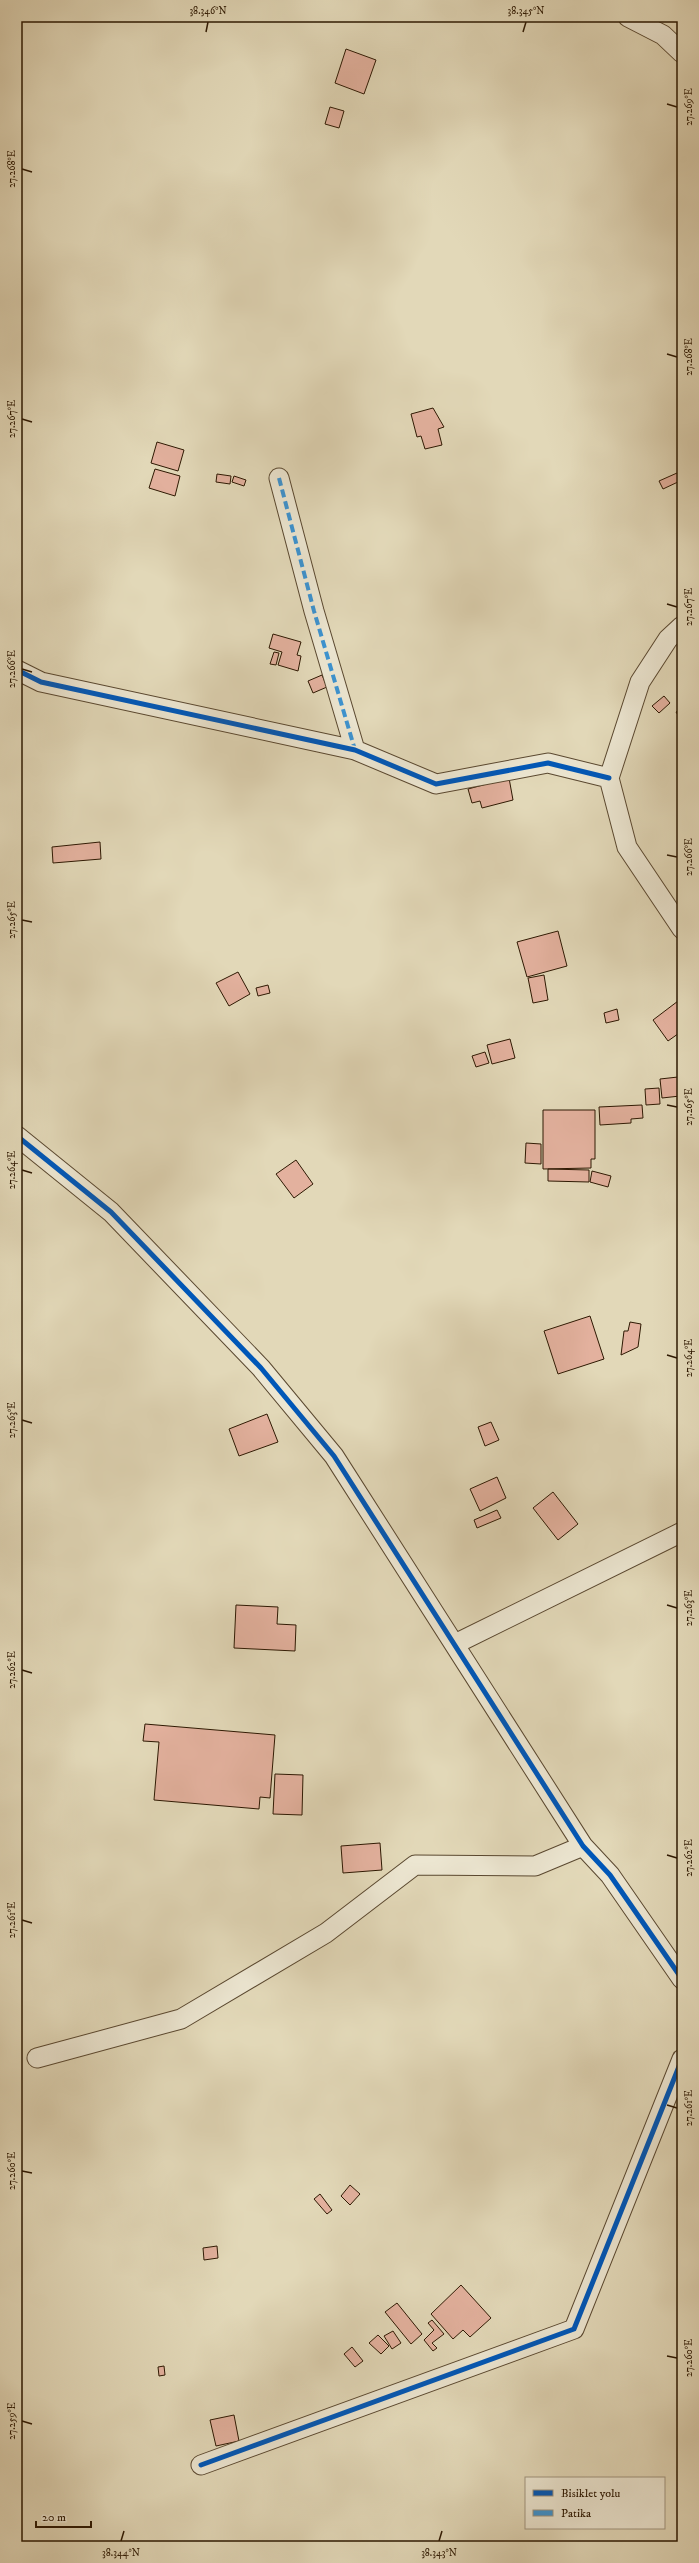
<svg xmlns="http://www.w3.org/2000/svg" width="699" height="2563" viewBox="0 0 699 2563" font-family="'IM FELL DW Pica',serif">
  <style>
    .building { fill: #e3b19e; stroke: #2d1802 }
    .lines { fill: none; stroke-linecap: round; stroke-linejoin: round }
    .minor-casing { stroke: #5a4830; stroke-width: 21 }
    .minor { stroke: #ece6d1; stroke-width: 19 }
    .quiet { stroke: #3c93d1; stroke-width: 4; stroke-dasharray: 8 4; stroke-linecap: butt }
    .cycleway-casing { stroke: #ece6d1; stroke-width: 8 }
    .cycleway { stroke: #0057b8; stroke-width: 5 }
    .ticks { fill: none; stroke: #2d1802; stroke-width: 1.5 }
    .neatline { fill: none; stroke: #2d1802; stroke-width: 1.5 }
    .ticks-label { font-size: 10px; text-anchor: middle; fill: #2d1802 }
  </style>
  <rect width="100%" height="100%" fill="#e2d8b8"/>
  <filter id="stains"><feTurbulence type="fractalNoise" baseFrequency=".005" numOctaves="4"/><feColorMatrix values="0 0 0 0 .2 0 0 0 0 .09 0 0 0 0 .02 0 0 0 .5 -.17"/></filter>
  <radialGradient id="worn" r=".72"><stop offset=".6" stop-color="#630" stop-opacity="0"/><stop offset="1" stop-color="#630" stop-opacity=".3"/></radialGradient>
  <path class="building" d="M346,49L376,60L364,94L335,83Z
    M330,107L344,111L339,128L325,124Z
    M433,408L444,427L438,429L442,445L425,449L421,436L417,437L411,414Z
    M157,442L184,450L178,471L151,463Z
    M155,469L180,476L175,496L149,488Z
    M677,473L680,481L663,489L659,481Z
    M217,474L231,476L230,484L216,482Z
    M234,476L246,480L244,486L232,482Z
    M273,634L301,642L297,655L301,656L298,671L278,665L282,652L269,648Z
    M274,652L279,653L276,665L270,664Z
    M322,675L327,687L313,693L308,681Z
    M664,696L670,703L659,713L652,706Z
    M682,708V720H681L676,712Z
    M509,778L513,800L482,808L480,801L472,803L468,789Z
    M100,842L101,859L53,863L52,847Z
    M558,931L567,966L527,977L517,942Z
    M238,972L250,994L229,1006L216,983Z
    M544,975L548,1000L533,1003L528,978Z
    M268,985L270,993L258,996L256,988Z
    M682,998V1031L668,1041L653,1020Z
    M617,1009L619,1020L606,1023L604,1013Z
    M510,1039L515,1058L492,1064L487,1045Z
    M485,1052L489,1063L476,1067L472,1056Z
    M678,1077L680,1096L662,1098L660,1079Z
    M659,1088L660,1104L646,1105L645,1089Z
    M642,1105L643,1118L631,1119V1123L600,1125L599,1107Z
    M543,1110H595V1159H591V1168L543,1169Z
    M526,1143L541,1144V1164L525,1163Z
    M296,1160L313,1184L294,1198L276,1174Z
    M548,1169L589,1170V1182L548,1181Z
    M592,1171L611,1176L608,1187L590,1182Z
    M590,1316L604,1359L558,1374L544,1331Z
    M630,1322L641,1324L638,1347L621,1355L624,1331H628Z
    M267,1414L278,1442L239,1456L229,1429Z
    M491,1422L499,1440L485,1446L478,1427Z
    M497,1477L506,1498L480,1511L470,1489Z
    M553,1492L578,1524L558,1540L533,1508Z
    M497,1510L501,1518L477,1528L474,1520Z
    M236,1605L278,1607L277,1624L296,1625L295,1651L234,1648Z
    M145,1724L275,1735L270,1798L260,1797L259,1809L154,1800L159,1742L143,1741Z
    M275,1774L303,1775L302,1815L273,1814Z
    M380,1843L382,1870L343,1873L341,1846Z
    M350,2185L360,2194L350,2205L341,2196Z
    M320,2194L332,2210L327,2214L314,2199Z
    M217,2246L218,2258L204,2260L203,2248Z
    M461,2285L491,2318L470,2337L463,2330L453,2339L431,2314Z
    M397,2303L422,2334L411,2344L385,2312Z
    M432,2320L444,2334L432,2343L437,2348L433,2351L424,2340L434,2330L428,2323Z
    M393,2331L401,2343L392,2349L384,2336Z
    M378,2335L389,2346L381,2354L369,2343Z
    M352,2347L363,2361L355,2367L344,2354Z
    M164,2366L165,2375L159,2376L158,2367Z
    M234,2415L239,2441L216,2446L210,2420Z"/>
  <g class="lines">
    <g class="minor-casing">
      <path id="minor" d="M628,17L663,35L682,53
        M279,478L314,611L355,750
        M682,626L668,639L640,682L609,778L627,847L682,929
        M17,670L41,682L355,750L436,784L548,763L609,778
        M17,1136L111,1212L261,1368L334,1456L583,1846L610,1875L682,1979
        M455,1644L682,1532
        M37,2058L181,2019L326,1933L415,1865L535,1866L583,1846
        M201,2465L574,2329L682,2059"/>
    </g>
    <use href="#minor" class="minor"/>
    <path class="quiet" d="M279,478L314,611L355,750"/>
    <g class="cycleway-casing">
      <path id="cycleway" d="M17,670L41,682L355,750L436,784L548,763L609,778
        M17,1136L111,1212L261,1368L334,1456L583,1846L610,1875L682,1979
        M201,2465L574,2329L682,2059"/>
    </g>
    <use href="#cycleway" class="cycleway"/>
  </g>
  <path class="ticks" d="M206,32L208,22M523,32L526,22M667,104L677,107M22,169L32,172M667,354L677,357M22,419L32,422M667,604L677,607M22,669L32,672M667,855L677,857M22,920L32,922M667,1105L677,1107M22,1170L32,1173M667,1355L677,1358M22,1420L32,1423M667,1605L677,1608M22,1670L32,1673M667,1855L677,1858M22,1920L32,1923M667,2105L677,2108M22,2171L32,2173M667,2356L677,2358M22,2421L32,2424M121,2541L124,2531M439,2541L442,2531"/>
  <rect width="699" height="2563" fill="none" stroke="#e2d8b8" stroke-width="44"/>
  <rect x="525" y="2477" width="140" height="52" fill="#ece6d1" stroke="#a0947e"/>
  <rect x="533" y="2490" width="20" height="6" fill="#0057b8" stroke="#a0947e"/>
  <text x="561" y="2497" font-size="12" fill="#2d1802">Bisiklet yolu</text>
  <rect x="533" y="2510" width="20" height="6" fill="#3c93d1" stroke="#a0947e"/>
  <text x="561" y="2517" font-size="12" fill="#2d1802">Patika</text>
  <path d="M36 2521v6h55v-6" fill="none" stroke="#2d1802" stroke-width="2"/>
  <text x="42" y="2521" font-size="12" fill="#2d1802" stroke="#ece6d1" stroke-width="3" paint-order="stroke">20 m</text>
  <rect x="22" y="22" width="655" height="2519" class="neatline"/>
  <g class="ticks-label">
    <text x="208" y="14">38.346°N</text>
    <text x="526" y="14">38.345°N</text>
    <text transform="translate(688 107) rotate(-90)" y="4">27.269°E</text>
    <text transform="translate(11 169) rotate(-90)" y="4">27.268°E</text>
    <text transform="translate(688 357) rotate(-90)" y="4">27.268°E</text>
    <text transform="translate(11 419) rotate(-90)" y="4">27.267°E</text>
    <text transform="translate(688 607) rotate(-90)" y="4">27.267°E</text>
    <text transform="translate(11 669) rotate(-90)" y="4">27.266°E</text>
    <text transform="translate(688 857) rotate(-90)" y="4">27.266°E</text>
    <text transform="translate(11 920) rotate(-90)" y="4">27.265°E</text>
    <text transform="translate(688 1107) rotate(-90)" y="4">27.265°E</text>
    <text transform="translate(11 1170) rotate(-90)" y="4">27.264°E</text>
    <text transform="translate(688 1358) rotate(-90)" y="4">27.264°E</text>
    <text transform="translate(11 1420) rotate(-90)" y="4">27.263°E</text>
    <text transform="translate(688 1608) rotate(-90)" y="4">27.263°E</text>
    <text transform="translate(11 1670) rotate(-90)" y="4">27.262°E</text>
    <text transform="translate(688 1858) rotate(-90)" y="4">27.262°E</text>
    <text transform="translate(11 1920) rotate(-90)" y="4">27.261°E</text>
    <text transform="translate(688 2108) rotate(-90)" y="4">27.261°E</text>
    <text transform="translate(11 2171) rotate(-90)" y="4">27.260°E</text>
    <text transform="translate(688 2358) rotate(-90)" y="4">27.260°E</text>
    <text transform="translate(11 2421) rotate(-90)" y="4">27.259°E</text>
    <text x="121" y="2556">38.344°N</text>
    <text x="439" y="2556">38.343°N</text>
  </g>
  <rect width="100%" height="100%" filter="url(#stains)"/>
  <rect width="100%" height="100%" fill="url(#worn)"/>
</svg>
